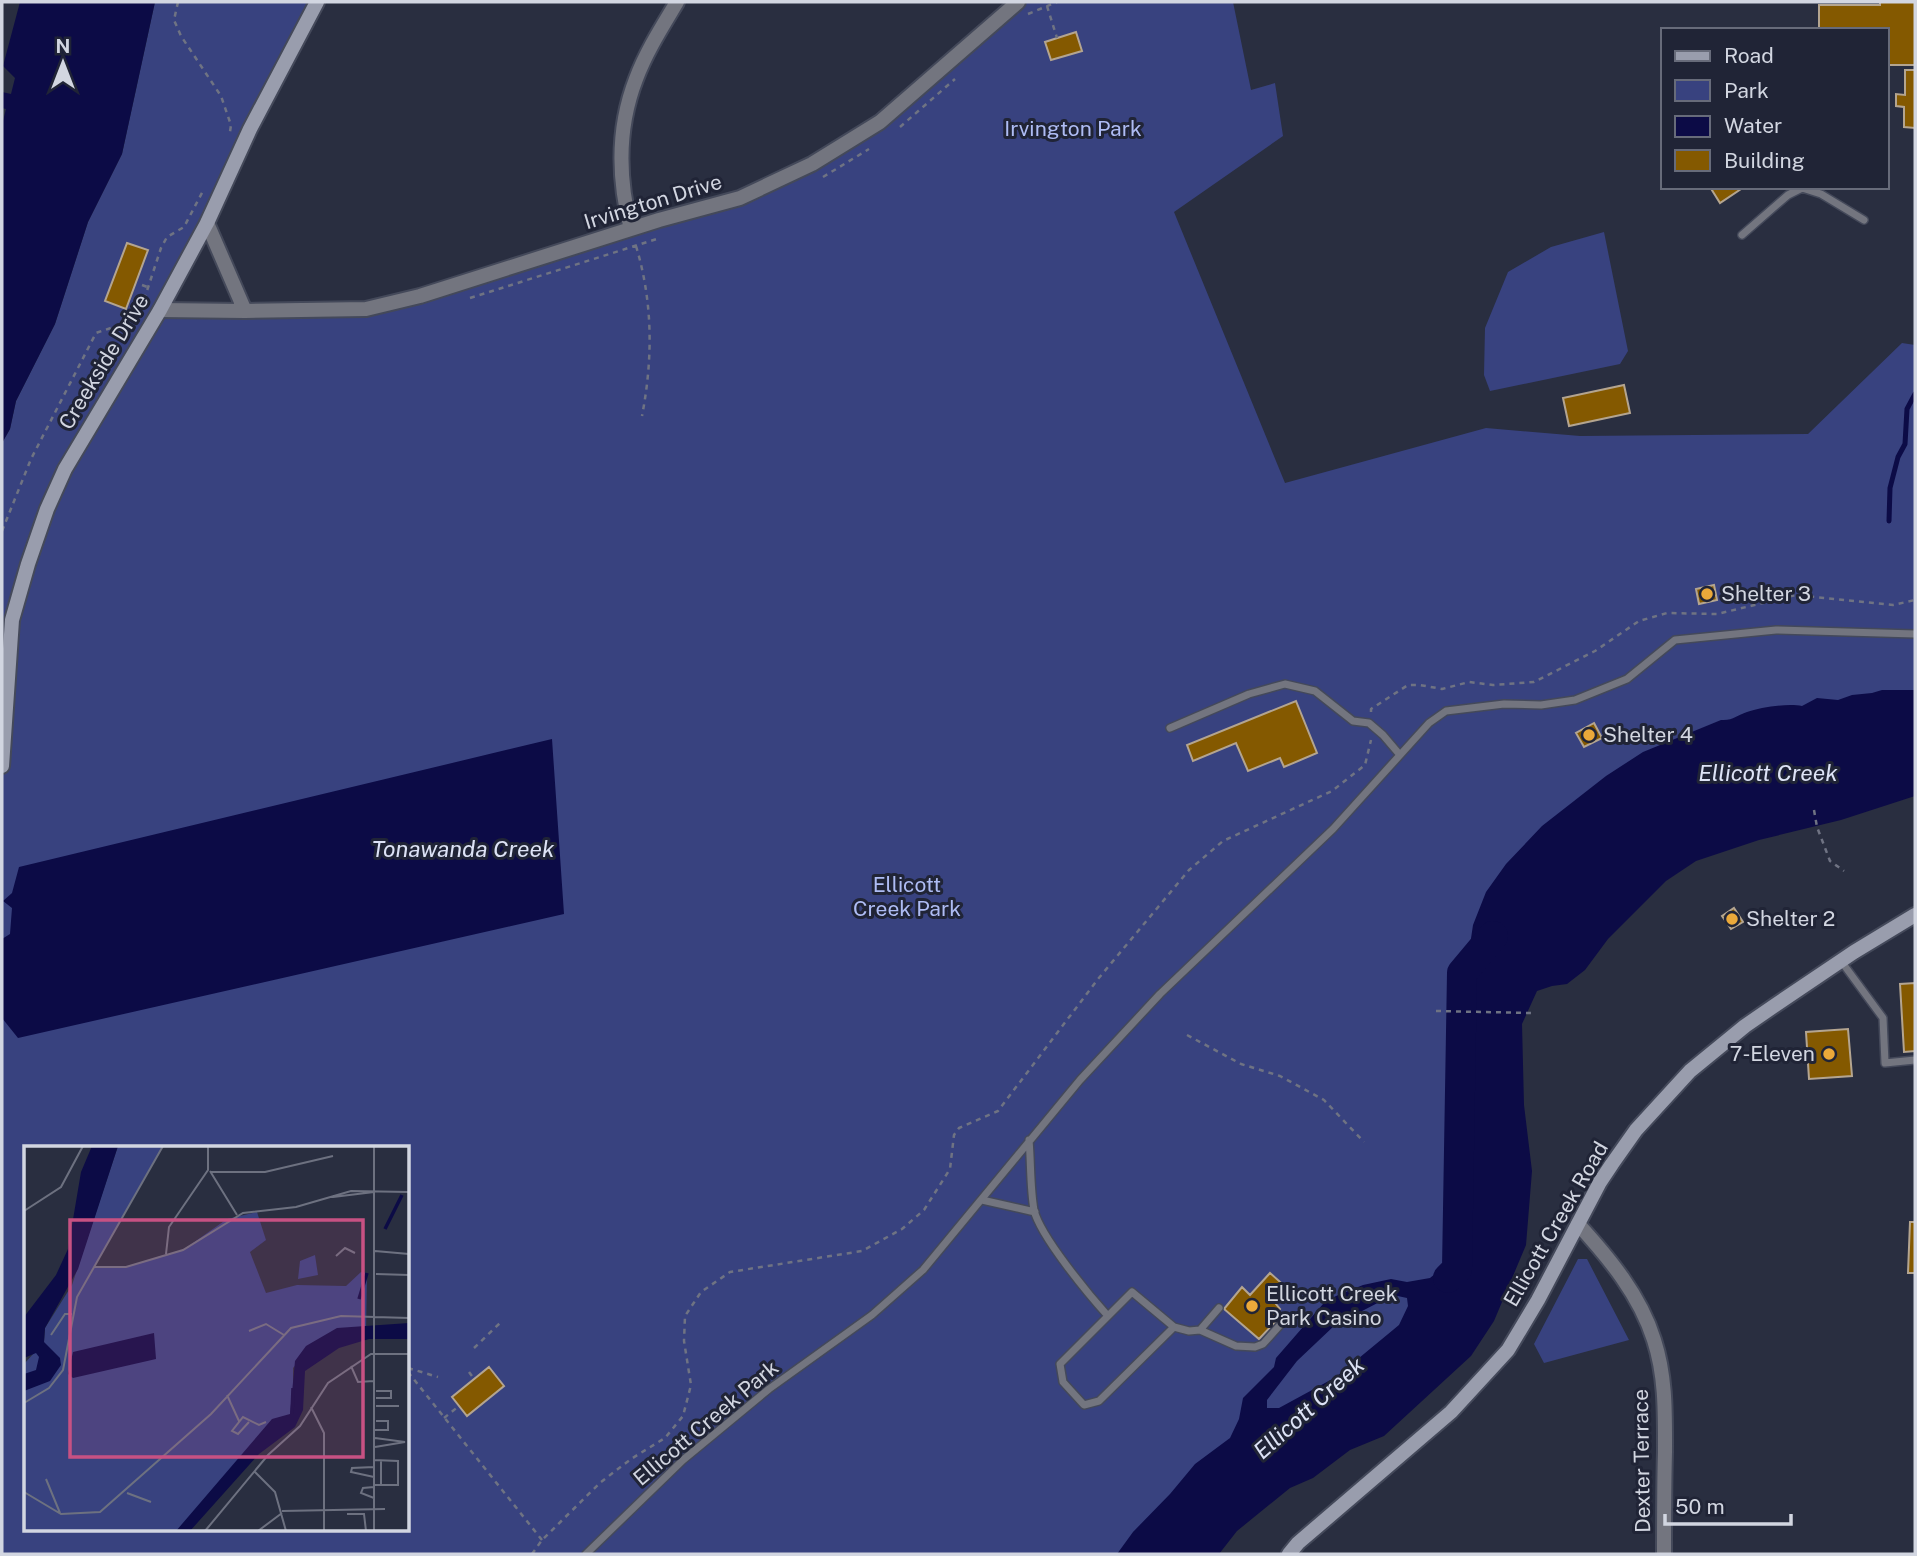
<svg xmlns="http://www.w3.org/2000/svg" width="1917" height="1556" viewBox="0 0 1917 1556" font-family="'Public Sans',sans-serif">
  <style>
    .green { fill: #38427f; fill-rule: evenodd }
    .water { fill: #0c0b46; fill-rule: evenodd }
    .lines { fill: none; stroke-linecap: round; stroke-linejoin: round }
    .stream { stroke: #0c0b46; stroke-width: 5 }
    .river { stroke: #0c0b46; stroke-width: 30 }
    .building { fill: #845900; stroke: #b4a590; stroke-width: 2 }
    .lane-casing { stroke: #44495a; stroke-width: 10 }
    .street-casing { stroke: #44495a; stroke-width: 18 }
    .secondary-casing { stroke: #44495a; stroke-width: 18 }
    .path { stroke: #6f7383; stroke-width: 2.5; stroke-dasharray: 5 5; stroke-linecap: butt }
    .lane { stroke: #73757f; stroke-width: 7 }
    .street { stroke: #73757f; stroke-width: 14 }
    .secondary { stroke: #999dad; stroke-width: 14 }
    .poi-dot { fill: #eba93a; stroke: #202436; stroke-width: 2.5 }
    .labels { text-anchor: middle; stroke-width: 6; stroke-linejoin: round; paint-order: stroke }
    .park-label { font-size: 21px; fill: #aebcf4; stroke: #202436 }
    .street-label { font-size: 21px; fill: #d2d6e1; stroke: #202436 }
    .poi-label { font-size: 21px; fill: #d2d6e1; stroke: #202436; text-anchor: start }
    .water-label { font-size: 23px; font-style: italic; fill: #dde3f6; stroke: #202436 }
    .inset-river { fill: none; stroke: #0c0b46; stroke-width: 3.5 }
    .inset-road { fill: none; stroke: #6d7180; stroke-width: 2 }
    .view { fill: #c75183; fill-opacity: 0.15; stroke: #c75183; stroke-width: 3.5 }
    .inset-edge { fill: none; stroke: #d2d6e1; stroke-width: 3.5 }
  </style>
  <rect width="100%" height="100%" fill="#292e40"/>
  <path class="green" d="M155,2H321L160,310L366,309L740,198L880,122L1018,2H1233L1251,90L1275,83L1283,136L1174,212L1285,483L1486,428L1580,436L1808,434L1902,343L1915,345V753L1601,808L1462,973L1457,1269L1289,1432L1123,1554H2V443L10,429L16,401L55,324L88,222L122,154ZM26,1148H408V1530H26Z
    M1604,232L1628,351L1620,364L1490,391L1484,375L1485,328L1508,272L1551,247Z
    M1578,1259H1587L1629,1340L1544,1363L1534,1344Z"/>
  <path class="water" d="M20,2H155L122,154L88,222L55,324L16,401L10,429L2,443V125L6,109L2,108V92L11,94L15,78L3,66Z
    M1882,690H1915V796L1841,820L1759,840L1696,861L1666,881L1608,939L1585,970L1567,984L1552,986L1537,991L1522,1024L1524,1105L1532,1171L1526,1245L1494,1321L1471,1356L1384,1436L1350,1450L1313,1478L1290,1488L1237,1531L1219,1554H1117L1133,1532L1170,1494L1195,1464L1230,1438L1239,1419L1243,1398L1274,1367L1276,1358L1323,1304L1336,1296L1363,1285L1391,1279L1407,1282L1430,1278L1441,1269L1461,1234L1469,1201L1467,1141L1456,1128L1455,1065L1464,1004L1465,979L1473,925L1486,892L1506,864L1542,826L1606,776L1643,752L1721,720C1733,721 1737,715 1747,712C1761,707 1789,703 1802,706L1817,698L1838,700L1852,695L1872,693ZM1393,1295L1407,1298L1408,1306L1399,1325L1336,1377L1279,1408H1267V1400L1297,1361L1335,1325Z
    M552,739L564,914L18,1038L2,1018V939L10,934L12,908L3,901L12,893L19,867Z"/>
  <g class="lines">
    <path class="stream" d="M1889,521L1890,488L1898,457L1905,444L1907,409L1915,394"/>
    <path class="river" d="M1448,1278L1457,1269L1462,973L1493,936"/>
  </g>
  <path class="building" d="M1880,2H1915V65H1887V30H1819V5H1880Z
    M1076,32L1082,51L1051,60L1045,42Z
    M1905,70H1915V128L1904,127V107L1896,106V94L1905,95Z
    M1710,187H1744L1720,203Z
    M127,243L148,250L126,309L105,301Z
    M1624,385L1630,413L1569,426L1563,398Z
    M1714,585L1717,600L1699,604L1696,589Z
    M1296,701L1317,753L1284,767L1280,758L1248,771L1236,743L1193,761L1187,745Z
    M1594,723L1602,738L1584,747L1576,733Z
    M1734,908L1743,922L1731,929L1722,916Z
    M1915,983V1051L1904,1052L1900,984Z
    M1848,1029L1852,1076L1809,1079L1806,1032Z
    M1910,1222H1915V1273H1908Z
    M1270,1273L1288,1289L1276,1304L1280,1309L1274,1316L1278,1319L1259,1339L1224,1309L1242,1287L1250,1295Z
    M489,1367L504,1386L467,1416L452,1397Z"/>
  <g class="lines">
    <g class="lane-casing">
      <path id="lane" d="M1742,235L1788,195L1802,188L1821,194L1864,220
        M1170,728L1249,694L1285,684L1315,691L1353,721L1369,723L1383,735L1400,755
        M1841,961L1883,1018L1885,1063L1915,1060
        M1029,1140C1031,1162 1030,1187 1034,1210C1040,1236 1089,1295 1108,1316
        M982,1200L1035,1212
        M1174,1327L1099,1401L1084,1405L1063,1382L1060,1364L1132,1292L1174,1327L1189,1331L1200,1330L1236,1346L1255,1347L1263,1344L1281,1324
        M1200,1330L1219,1308
        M586,1554L683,1460L769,1389L872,1315L923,1270L1080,1080L1160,994L1333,829L1429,723L1446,711L1504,704L1541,705L1575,700L1627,679L1675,640L1776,630L1915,634"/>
    </g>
    <g class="street-casing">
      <path id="street" d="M207,223L245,311
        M631,229C618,179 617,128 636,79C646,52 662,27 677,2
        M160,310L245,311L366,309L420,296L659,220L740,198L812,164L880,122L1018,2
        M1578,1224C1609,1258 1640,1295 1654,1340C1666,1377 1665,1414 1665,1452C1664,1486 1664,1520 1664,1554"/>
    </g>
    <g class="secondary-casing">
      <path id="secondary" d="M2,766L12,620L28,564L47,509L65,469L160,310L207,223L250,129L317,2
        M1289,1554L1298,1543L1451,1412L1508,1350L1538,1300L1600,1182L1612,1164L1636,1130L1690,1071L1745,1026L1774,1006L1854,952L1915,915"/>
    </g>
    <path class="path" d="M178,2L174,20L181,36L221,96L231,125L230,132
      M1047,6L1057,38
      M1028,14L1057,2
      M900,127L955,79
      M823,177L869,149
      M636,246C653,302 653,359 642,416
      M142,285L150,288
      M470,298L660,238
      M141,309L161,248L167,237L184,227L204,189
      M2,531L31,459L96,333L137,319
      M1371,712V709L1408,685H1420L1442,689L1469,682L1493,685L1534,682L1595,651L1639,621L1667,613L1717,614L1796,595L1893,605L1915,600
      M1814,810L1817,827L1830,861L1844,871
      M1436,1011L1531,1013
      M1187,1035L1241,1064L1280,1076L1324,1100L1364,1142
      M474,1348L500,1323
      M408,1368L438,1377
      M408,1372L542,1540
      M469,1372L474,1379
      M444,1418L459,1406
      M532,1554L542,1540L601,1482L631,1459L665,1438L683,1416L691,1385L684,1341L685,1316L701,1292L730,1272L862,1251L902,1229L924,1210L950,1169L954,1135L959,1128L998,1111L1098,979L1189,870L1223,841L1332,791L1365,765L1371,740"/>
    <use href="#lane" class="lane"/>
    <use href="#street" class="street"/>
    <use href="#secondary" class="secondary"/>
  </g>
  <g class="poi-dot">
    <circle cx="1707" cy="594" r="7"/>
    <circle cx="1589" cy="735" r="7"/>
    <circle cx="1732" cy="919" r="7"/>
    <circle cx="1829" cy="1054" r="7"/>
    <circle cx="1252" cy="1306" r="7"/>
  </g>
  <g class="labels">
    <g class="park-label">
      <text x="1073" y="136">Irvington Park</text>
      <text x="907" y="892">Ellicott<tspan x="907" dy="24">Creek Park</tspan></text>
    </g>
    <g class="street-label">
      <text transform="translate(653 202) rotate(-17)" y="7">Irvington Drive</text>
      <text transform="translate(104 362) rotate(-59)" y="7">Creekside Drive</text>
      <text transform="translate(1556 1224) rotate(-60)" y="7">Ellicott Creek Road</text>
      <text transform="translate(706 1423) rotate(-40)" y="7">Ellicott Creek Park</text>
      <text transform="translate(1642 1461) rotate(-91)" y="7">Dexter Terrace</text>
    </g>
    <g class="poi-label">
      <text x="1721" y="601">Shelter 3</text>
      <text x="1603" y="742">Shelter 4</text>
      <text x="1746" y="926">Shelter 2</text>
      <text x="1815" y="1061" text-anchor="end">7-Eleven</text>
      <text x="1266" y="1301">Ellicott Creek<tspan x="1266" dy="24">Park Casino</tspan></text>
    </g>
    <g class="water-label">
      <text x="1768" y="781">Ellicott Creek</text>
      <text x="463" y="857">Tonawanda Creek</text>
      <text transform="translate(1309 1408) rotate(-42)" y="8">Ellicott Creek</text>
    </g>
  </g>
  <g transform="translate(24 1146)">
    <rect width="385" height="385" fill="#292e40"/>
    <path d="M94,0H139L71,120L102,121L159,104L203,73L233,66L242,94L226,106L242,147L273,139L322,140L337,126L343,127L342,188L291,197L269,222V268L218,311L153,385H0V218L20,196L21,182L48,139ZM291,109L294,129L274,133L276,115Z" fill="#38427f"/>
    <path d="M68,0H94L54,123L21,182L20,196L36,212L37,219L26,235L0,245V228L12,224L15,211L12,207L0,212V171L32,129L44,103L57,26ZM385,177V193H345L315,202L281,225L279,264L271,281L235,308L166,385H152L248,273L266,268L271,215L282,200L313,182ZM130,187L132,213L49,232L44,228L49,206Z" fill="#0c0b46"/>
    <path class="inset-river" d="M361,83L378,49M335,153L343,127M268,268L269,242"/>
    <path class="inset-road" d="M186,25L213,69M186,26H241L309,10M309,51L350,46M0,65L37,41L59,0M351,105L385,108M142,108L145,81L184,24V0M312,110L321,102L331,107M70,121H102L159,104L219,67L272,61L327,45L385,46M352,128L385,129M225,185L242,178L260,189M27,189L41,168H48M327,220L334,236L350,235M203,249L215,275M352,252H367V245H352M0,257L25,242L39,224L53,151L139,0M352,260H375M287,261L300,287V385M225,276L214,288L208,285L219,271L235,279L242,276M351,284H364V275H352M351,301L381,296L351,292M231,326L251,346L262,385M350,331L327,326L328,322L350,321M22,333L36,367M350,339H374V315L350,314M357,339V314M0,346L37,368L76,366L187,268L267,182L317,170L385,172M103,347L127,356M350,352L337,347L339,342L350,341M258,365L361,363M323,368H340L342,385M181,385L244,309L276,280L304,237L347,208H385M234,385L258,367M350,385V0"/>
    <path class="view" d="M46,74H339V311H46Z"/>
    <rect width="385" height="385" class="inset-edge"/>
  </g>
  <rect width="1917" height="1556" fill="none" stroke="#d2d6e1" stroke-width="7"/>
  <rect x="1661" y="28" width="228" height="161" fill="#202436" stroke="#676b7a" stroke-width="2"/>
  <rect x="1675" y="51" width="35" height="10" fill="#999dad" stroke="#676b7a" stroke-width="2"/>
  <text x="1724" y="63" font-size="21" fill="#d2d6e1">Road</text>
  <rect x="1675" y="80" width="35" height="21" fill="#38427f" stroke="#676b7a" stroke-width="2"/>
  <text x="1724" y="98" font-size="21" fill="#d2d6e1">Park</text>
  <rect x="1675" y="116" width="35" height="21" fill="#0c0b46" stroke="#676b7a" stroke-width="2"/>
  <text x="1724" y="133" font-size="21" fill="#d2d6e1">Water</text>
  <rect x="1675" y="150" width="35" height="21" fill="#845900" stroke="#676b7a" stroke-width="2"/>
  <text x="1724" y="168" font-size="21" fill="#d2d6e1">Building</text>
  <g transform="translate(63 63)" stroke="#202436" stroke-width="5" paint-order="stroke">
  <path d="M0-5L12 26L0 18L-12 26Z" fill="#d2d6e1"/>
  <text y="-10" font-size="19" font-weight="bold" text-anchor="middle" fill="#d2d6e1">N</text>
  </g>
  <path d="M1665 1514v10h126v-10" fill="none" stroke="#d2d6e1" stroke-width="3.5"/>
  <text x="1675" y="1514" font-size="21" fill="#d2d6e1" stroke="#202436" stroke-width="5" paint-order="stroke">50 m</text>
</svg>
